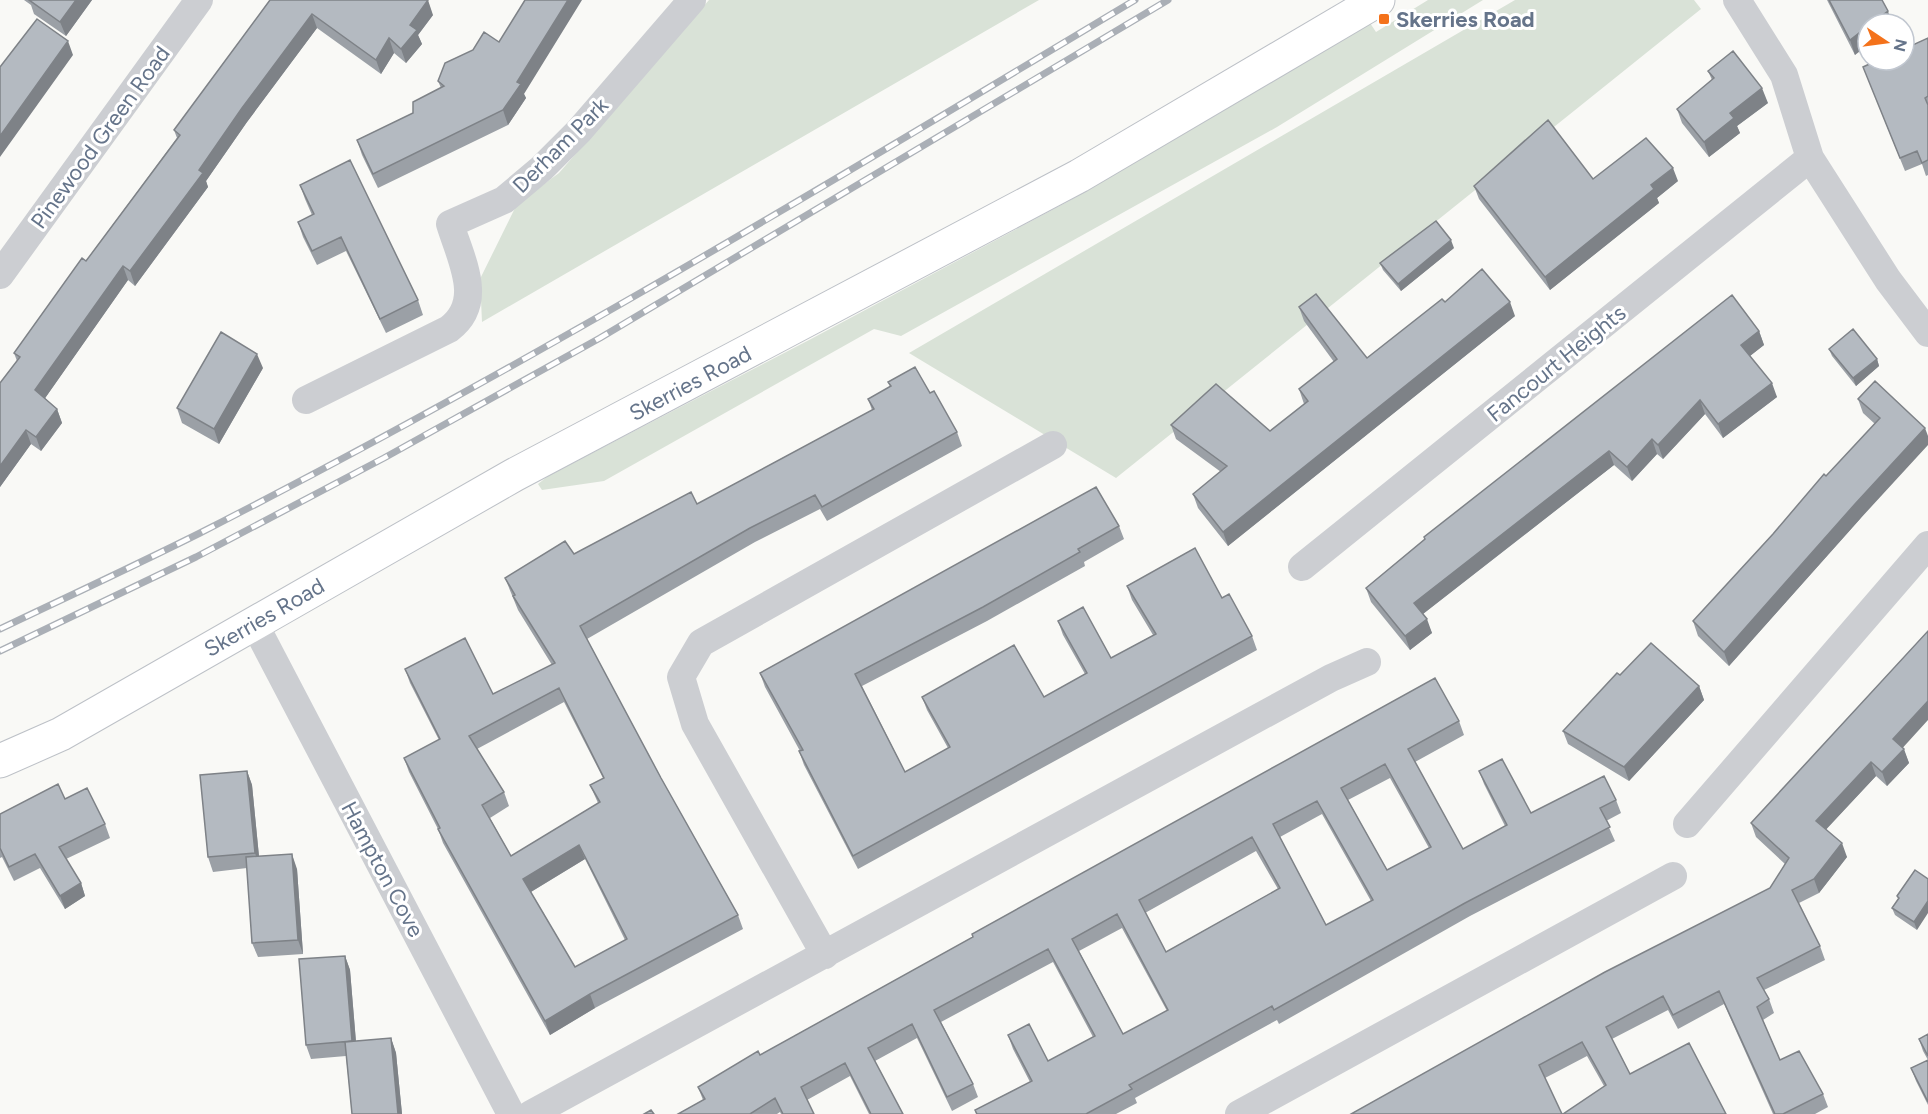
<svg xmlns="http://www.w3.org/2000/svg" width="1928" height="1114" viewBox="0 0 1928 1114" font-family="Figtree,sans-serif">
  <style>
    .green { fill: #d9e2d7 }
    .lines { fill: none; stroke-linecap: round; stroke-linejoin: round }
    .secondary-casing { stroke: #bdc1c7; stroke-width: 35 }
    .street { stroke: #ccced2; stroke-width: 28 }
    .secondary { stroke: #fff; stroke-width: 33 }
    .rail-casing { stroke: #aaafb6; stroke-width: 7 }
    .rail { stroke: #fff; stroke-width: 4.5; stroke-dasharray: 14; stroke-linecap: butt }
    .wall { fill: #9ba0a6; fill-rule: evenodd }
    .shaded-wall { fill: #7e8287 }
    .building { fill: #b4bac1; stroke: #7e8287; stroke-width: 1.5; fill-rule: evenodd }
    .poi-dot { fill: #f4721b; stroke: #fff; stroke-width: 2 }
    .labels { text-anchor: middle; stroke-width: 6; stroke-linejoin: round; paint-order: stroke }
    .poi-label { font-size: 22px; font-weight: bold; fill: #65748a; stroke: #fff; text-anchor: start }
    .street-label { font-size: 22px; fill: #65748a; stroke: #fff }
  </style>
  <rect width="100%" height="100%" fill="#f9f9f6"/>
  <path class="green" d="M709,0H1039L482,322L480,279L517,204L559,173Z
    M1428,0H1483L1277,127L901,336L874,329L604,481L542,490L538,484L548,476L811,339L1069,201L1370,23L1376,32Z
    M1515,0H1694L1701,9L1116,478L909,353Z"/>
  <g class="lines">
    <g class="secondary-casing">
      <path id="secondary" d="M0,761L61,734L514,475L1079,176L1378,0"/>
    </g>
    <path class="street" d="M1737,0L1784,75L1810,158L1888,280L1928,333
      M0,275L199,0
      M306,400L449,329C485,302 461,260 450,224L504,200L542,168L579,131L692,0
      M1302,567L1810,158
      M254,623L511,1114
      M1687,824L1928,545
      M825,955L695,724L681,677L701,643L1053,445
      M531,1114L1331,678L1367,662
      M1239,1114L1673,876"/>
    <use href="#secondary" class="secondary"/>
    <g class="rail-casing">
      <path id="rail" d="M0,629C67,597 134,566 200,533C520,370 828,184 1135,0
        M0,651L196,557L384,458L600,338L1168,0"/>
    </g>
    <use href="#rail" class="rail"/>
  </g>
  <path class="wall" d="M24,0H92L66,36L34,14L31,5Z
    M270,0L433,15L418,35L422,44L406,63L394,53L381,74L317,28L247,122L206,181L208,187L135,286L128,280L45,398L57,409L62,423L41,451L31,444L0,487V383L17,361L14,353L86,261L177,138L174,130Z
    M1827,0H1882L1855,55Z
    M1928,38V175L1926,176L1922,164L1905,171L1863,67Z
    M1708,71L1768,103L1737,126L1740,133L1709,157L1682,123L1677,109L1712,80Z
    M438,81L524,94L526,98L508,125L378,188L362,155L357,140L413,113L441,88Z
    M1593,179L1678,181L1657,198L1659,203L1550,290L1479,199L1474,186Z
    M300,185L418,300L423,315L386,333L346,251L317,265L303,237L298,222L312,215L305,199Z
    M1454,248L1401,291L1383,270L1380,263Z
    M1445,302L1515,316L1228,546L1198,508L1193,494L1221,472L1176,439L1171,425L1270,431L1304,404L1299,389L1334,362L1304,321L1299,307L1367,358Z
    M1759,331L1764,345L1750,356L1777,397L1723,438L1705,414L1663,459L1657,454L1632,481L1614,465L1423,614L1432,633L1410,650L1371,602L1366,588L1424,540V537Z
    M1829,349L1877,359L1879,366L1856,386L1832,356Z
    M263,368L219,444L182,423L177,408Z
    M888,382L930,393L957,432L962,446L827,521L820,509L755,542L587,639L661,778L738,915L743,929L595,1008L550,1035L443,843L438,829L409,772L404,758L439,740L410,683L405,669L493,694L552,665L518,610L505,578L574,554L697,504L872,410L868,399L890,387ZM564,702L603,778L590,785L598,803L511,856L490,818L509,806L504,792L477,749ZM585,859L625,940L575,967L531,892Z
    M1858,399L1925,428L1860,519L1729,666L1698,636L1693,621L1875,424L1863,413Z
    M1119,526L1124,539L1084,562L1085,566L987,621L862,686L905,772L948,748L927,710L922,697H1044L1085,674L1063,635L1058,621L1111,658L1153,635L1132,600L1127,586L1222,598L1252,636L1257,650L858,869L804,765L799,751H800L765,687L760,673Z
    M1928,631L1903,748L1909,763L1887,786L1876,776L1826,829L1847,857L1819,893L1799,903L1820,946L1825,960L1764,990L1769,999L1774,1013L1763,1020L1780,1060L1823,1094L1828,1107L1815,1114H1773L1724,1004L1678,1029L1668,1010L1612,1039L1630,1074L1604,1086L1587,1056L1545,1078L1351,1114L1770,888L1785,864L1756,837L1751,823Z
    M1620,675L1699,686L1704,700L1629,781L1568,744L1563,731Z
    M1459,721L1464,735L1415,762L1463,849L1505,826L1484,784L1479,771L1531,813L1616,800L1621,813L1606,821L1615,841L1470,916L1279,1024L1277,1020L1135,1098L1137,1103L1116,1114H976L975,1110L1030,1082L1013,1049L1008,1035L1048,1061L1093,1037L1053,962L941,1022L973,1084L978,1097L952,1111L917,1038L875,1061L903,1114H869L850,1076L807,1100L814,1114H781L780,1112L777,1114H678L703,1100L698,1087L760,1055L973,937L972,934ZM1390,778L1429,848L1387,870L1348,800ZM1322,814L1371,901L1326,925L1280,837ZM1256,851L1278,889L1166,952L1145,913ZM1122,928L1167,1011L1123,1034L1079,951Z
    M247,771L252,785L259,856L297,869L303,954L258,957L252,943L247,868L213,872L208,857Z
    M65,799L105,824L110,838L66,859L81,883L85,896L65,909L40,868L14,881L2,857L0,858V814Z
    M1915,870L1917,930L1895,915L1892,908L1898,899L1897,896Z
    M345,956L350,970L356,1041L391,1038L396,1053L402,1114H352L346,1056L311,1059L306,1045Z
    M1928,1034V1060L1923,1051L1919,1039Z
    M1928,1060V1105L1916,1081L1911,1068Z"/>
  <path class="shaded-wall" d="M76,0H92L66,36L60,22Z
    M428,0L433,15L418,35L422,44L406,63L401,49L410,25Z
    M568,0H582L524,94L526,98L508,125L503,110L517,82Z
    M1888,11L1892,24H1871Z
    M312,14L317,28L247,122L206,181L208,187L135,286L130,271L199,170L242,108Z
    M1868,26V45L1855,55L1850,40Z
    M389,38L394,53L381,74L376,60Z
    M68,41L73,55L0,157V136Z
    M1762,88L1768,103L1737,126L1740,133L1709,157L1704,142L1730,113Z
    M1673,168L1678,181L1657,198L1659,203L1550,290L1545,277L1651,185Z
    M1451,240L1454,248L1401,291L1398,284Z
    M123,266L128,280L41,404L35,390Z
    M1510,302L1515,316L1228,546L1223,532Z
    M1759,331L1764,345L1746,359L1741,345Z
    M257,354L263,368L219,444L214,429Z
    M1877,359L1879,366L1856,386L1853,378Z
    M1772,383L1777,397L1723,438L1718,424Z
    M1700,400L1705,414L1663,459L1658,445Z
    M57,409L62,423L41,451L36,437Z
    M1925,428L1928,436V445L1860,519L1729,666L1724,652L1855,504Z
    M26,430L31,444L0,487V466Z
    M1652,439L1657,454L1632,481L1627,467Z
    M1609,451L1614,465L1419,617L1414,603Z
    M1427,619L1432,633L1410,650L1405,636Z
    M1699,686L1704,700L1629,781L1624,767Z
    M1928,701V720L1898,753L1893,739Z
    M1904,749L1909,763L1887,786L1882,772Z
    M1871,762L1876,776L1821,835L1816,821Z
    M247,771L252,785L260,867L255,853Z
    M1842,843L1847,857L1819,893L1814,879Z
    M579,845L585,859L529,893L523,879Z
    M292,854L297,869L303,954L298,940Z
    M81,883L85,896L65,909L60,896Z
    M1928,901V913L1917,930L1914,922Z
    M345,956L350,970L357,1055L352,1041Z
    M590,994L595,1008L550,1035L545,1021Z
    M391,1038L396,1053L402,1114H398Z"/>
  <path class="building" d="M29,0H76L60,22Z
    M270,0H428L410,25L417,30L401,49L389,38L376,60L312,14L242,108L199,170L203,173L130,271L123,266L35,390L57,409L36,437L26,430L0,466V383L20,357L14,353L82,258L86,261L180,135L174,130Z
    M525,0H568L517,82L521,84L503,110L373,174L357,140L413,113V102L444,86L438,81L445,63L473,50L484,32L499,42Z
    M1829,0H1882L1888,11L1871,24H1868V26L1850,40Z
    M37,19L68,41L0,136V67Z
    M1928,38V96L1925,98L1928,105V160L1922,163L1917,151L1900,158L1863,67L1878,60H1904V49Z
    M1733,51L1762,88L1730,113L1734,118L1704,142L1677,109L1714,78L1708,71Z
    M1548,120L1593,179L1646,138L1673,168L1651,185L1654,189L1545,277L1474,186Z
    M350,160L418,300L380,319L341,237L312,251L298,222L314,214L300,185Z
    M1436,221L1451,240L1398,284L1380,263Z
    M1482,269L1510,302L1223,532L1193,494L1227,466L1171,425L1216,384L1270,431L1308,401L1299,389L1337,359L1299,307L1316,294L1367,358L1442,299L1445,302Z
    M1732,295L1759,331L1741,345L1772,383L1718,424L1700,400L1658,445L1652,439L1627,467L1609,451L1414,603L1427,619L1405,636L1366,588L1425,539L1424,537Z
    M1853,329L1877,359L1853,378L1829,349Z
    M221,332L257,354L214,429L177,408Z
    M915,367L930,393L934,391L957,432L822,507L815,495L750,528L580,626L661,778L738,915L590,994L545,1021L438,829L440,828L404,758L440,739L405,669L465,638L493,694L555,663L513,596L515,595L505,578L565,541L574,554L691,492L697,504L874,409L868,399L891,386L888,382ZM559,688L604,778L590,785L600,802L511,856L482,805L504,792L469,736ZM579,845L627,939L575,967L523,879Z
    M1875,381L1925,428L1855,504L1724,652L1693,621L1773,534L1824,474L1826,476L1880,418L1858,399Z
    M1096,487L1119,526L1078,549L1080,552L983,607L855,674L905,772L950,747L922,697L1014,645L1044,697L1087,673L1058,621L1083,607L1111,658L1156,634L1127,586L1195,548L1222,598L1229,594L1252,636L853,856L799,751L803,750L760,673Z
    M1928,631V701L1893,739L1904,749L1882,772L1871,762L1816,821L1842,843L1814,879L1792,890L1820,946L1757,978L1769,999L1757,1007L1780,1060L1799,1051L1823,1094L1783,1114H1775L1719,991L1673,1015L1663,996L1606,1027L1630,1074L1689,1043L1726,1114H1563L1606,1085L1582,1042L1539,1065L1562,1114H1351L1605,972L1770,888L1789,858L1751,823Z
    M1651,643L1699,686L1624,767L1563,731L1617,673L1620,675Z
    M1435,678L1459,721L1408,749L1463,849L1507,825L1479,771L1502,759L1531,813L1604,776L1616,800L1600,808L1610,827L1465,903L1274,1010L1272,1006L1129,1085L1132,1089L1086,1114H977L975,1110L1032,1081L1008,1035L1029,1024L1048,1061L1095,1036L1048,949L934,1010L973,1084L947,1097L912,1024L868,1048L903,1114H871L845,1063L801,1087L814,1114H783L775,1098L750,1114H678L705,1099L698,1087L758,1051L760,1055L973,937L972,934ZM1385,764L1431,847L1387,870L1341,788ZM1317,801L1373,900L1326,925L1273,824ZM1252,837L1280,888L1166,952L1139,900ZM1117,914L1168,1010L1123,1034L1072,939Z
    M247,771L255,853L208,857L200,775Z
    M58,784L65,799L87,788L105,824L59,847L81,883L60,896L35,854L9,867L0,848V814Z
    M292,854L298,940L252,943L246,857Z
    M1915,870L1928,879V901L1914,922L1892,908L1899,898L1897,896Z
    M345,956L352,1041L306,1045L299,959Z
    M1928,1034V1056L1919,1039Z
    M391,1038L398,1114H352L345,1042Z
    M1928,1060V1102L1911,1068Z
    M651,1110L654,1114H644Z"/>
  <rect class="poi-dot" x="1378" y="13" width="12" height="12" rx="3"/>
  <g class="labels">
    <g class="poi-label">
      <text x="1396" y="27">Skerries Road</text>
    </g>
    <g class="street-label">
      <text transform="translate(100 137) rotate(-54)" y="8">Pinewood Green Road</text>
      <text transform="translate(560 145) rotate(-45)" y="8">Derham Park</text>
      <text transform="translate(1556 363) rotate(-39)" y="8">Fancourt Heights</text>
      <text transform="translate(690 383) rotate(-28)" y="8">Skerries Road</text>
      <text transform="translate(264 617) rotate(-30)" y="8">Skerries Road</text>
      <text transform="translate(383 869) rotate(62)" y="8">Hampton Cove</text>
    </g>
  </g>
  <g transform="translate(1886 42) rotate(103)"><circle r="28" fill="#ffffff" stroke="#c1c7d0" stroke-width="1.5"/>
  <path d="M0-4.5L10 22L0 15L-10 22Z" fill="#f4721b"/>
  <text y="-9" font-size="16" font-weight="bold" text-anchor="middle" fill="#65748a">N</text>
  </g>
</svg>
